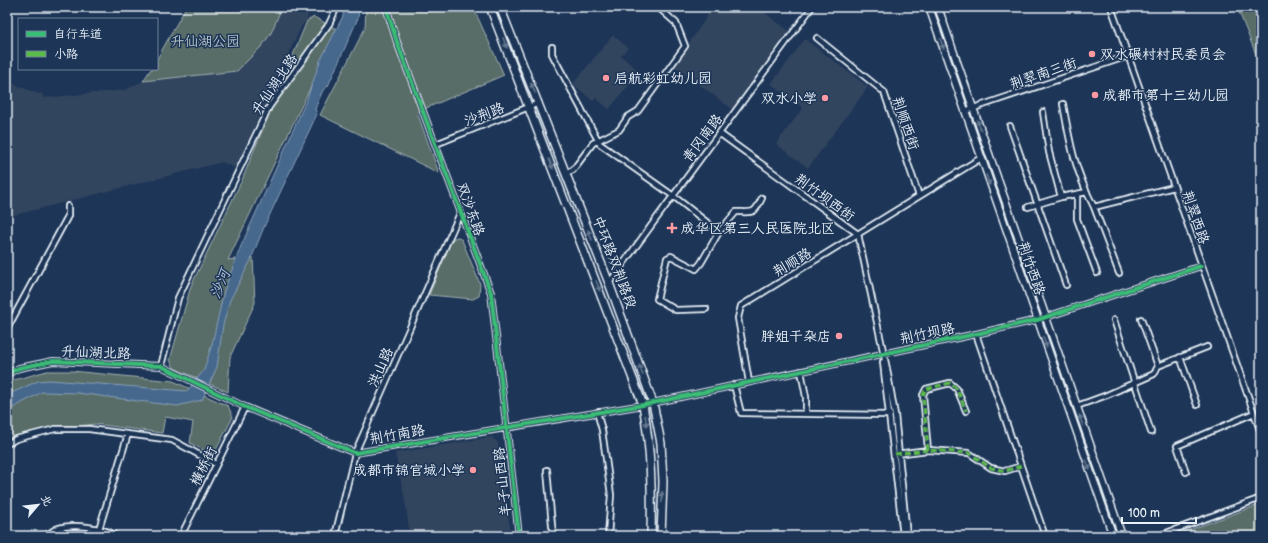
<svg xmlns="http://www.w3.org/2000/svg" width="1268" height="543" viewBox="0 0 1268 543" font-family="'Balsamiq Sans','LXGW WenKai TC',sans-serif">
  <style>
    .built { fill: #33455e }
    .green { fill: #596d68; stroke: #a0afb0 }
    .water { fill: #46688d; stroke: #879fb8 }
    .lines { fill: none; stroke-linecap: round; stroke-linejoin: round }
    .street-casing { stroke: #e8f1f8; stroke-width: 8 }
    .secondary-casing { stroke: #e8f1f8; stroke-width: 9 }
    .primary-casing { stroke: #e8f1f8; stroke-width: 10 }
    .street { stroke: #1d3557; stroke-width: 4.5 }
    .secondary { stroke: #1d3557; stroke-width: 6 }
    .primary { stroke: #1d3557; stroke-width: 7 }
    .quiet { stroke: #5cbc4b; stroke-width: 3; stroke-dasharray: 6 3; stroke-linecap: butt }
    .cycleway-casing { stroke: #1d3557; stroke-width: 6 }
    .cycleway { stroke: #3abd76; stroke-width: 4 }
    .oneway { fill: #64778f }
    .poi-dot { fill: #ff9aa2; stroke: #1d3557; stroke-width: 1.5 }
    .labels { text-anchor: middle; stroke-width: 3; stroke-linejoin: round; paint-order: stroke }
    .park-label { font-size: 14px; fill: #b6c3c6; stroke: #1d3557 }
    .poi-label { font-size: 14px; fill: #e8f1f8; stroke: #1d3557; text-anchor: start }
    .street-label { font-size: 14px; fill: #e8f1f8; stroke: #1d3557 }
    .water-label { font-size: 15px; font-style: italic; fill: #afc1d3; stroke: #1d3557 }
  </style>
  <rect width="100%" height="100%" fill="#1d3557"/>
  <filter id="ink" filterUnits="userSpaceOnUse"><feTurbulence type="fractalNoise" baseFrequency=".025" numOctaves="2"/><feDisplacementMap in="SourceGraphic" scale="8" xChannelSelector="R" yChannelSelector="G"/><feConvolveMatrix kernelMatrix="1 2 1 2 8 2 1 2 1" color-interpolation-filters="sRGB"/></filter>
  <g filter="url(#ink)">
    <path class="built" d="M81,7H179L178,9H85Z
      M282,7L309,9L307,21L302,25L235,168L222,162L7,217V81L38,94L42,93L43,98L125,90L143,81L237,71L271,33Z
      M713,7H757L789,31L732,109L674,66Z
      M613,35L628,48L621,56L640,72L609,109L596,98L593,101L573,84Z
      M805,39L868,87L808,168L776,144L803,108L771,84Z
      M492,437L498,443L511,536H410L405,500L395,453Z"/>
    <path class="green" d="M186,7H282L271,33L262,46L237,71L143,81L151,69H157V59Z
      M366,7H473L504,75L417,112L439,173L320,115L365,28Z
      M1237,7H1261V67Z
      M314,17L338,30L228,260L253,257L255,303L230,357L228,392L174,368L170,360L191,286L242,180L307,21Z
      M457,237L462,240L480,284L479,296L473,299L429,295L452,239Z
      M47,371H72L173,381L228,406L233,417L216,450L209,453L190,443L193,422L165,417L162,433L95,424L29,432L7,439V382Z
      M1261,504V536H1173Z"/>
    <path class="water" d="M344,7H359L358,18L328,86L323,90L315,109L317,114L264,227L250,262L230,300L223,325L217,367L202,400L177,406L77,393L42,392L7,411V395L38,381L50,380L187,391L204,370L212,344L224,291L241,246L307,99L320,61L343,16Z"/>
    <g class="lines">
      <g class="street-casing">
        <path id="street" d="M386,7L397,42L491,293L519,536
          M1111,7L1261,433
          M817,38L884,92L919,196
          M552,47V54L600,144L672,195L719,232
          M1063,104C1070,144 1075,171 1094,207
          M965,111L1128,56
          M1043,112L1049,152L1061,197L1087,192
          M1010,126L1066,285
          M719,133L858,234L887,369L895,415L907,536
          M436,144L539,103
          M566,173L573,170L593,143L619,130L628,117L638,111L685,46L676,23L658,7
          M1077,194V219L1097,273
          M1028,207L1061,197
          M1119,273L1094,207L1174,187
          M609,283L812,7
          M706,309L676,310L657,299L667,258L671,256L696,269L701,263L719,232L736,212C753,212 754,215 762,198
          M1141,319L1158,366
          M1114,320L1151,432
          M7,329L68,216V206
          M976,334L1045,536
          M1180,357L1197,405
          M883,362L903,536
          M161,366L178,298L269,107L329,24L337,7
          M801,371L806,397V413
          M7,374L19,368L53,361L161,366L245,407L355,453L643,405L976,334L1037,320L1201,266
          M749,382L738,318L741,306L981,158
          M734,385L741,413L890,415
          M1077,406L1107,395L1154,374L1158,366L1207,347
          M597,412L602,430L611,495L608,536
          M7,444L16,439L55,429H89L172,440L216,464
          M928,450L923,395L926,389L950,383L957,389L966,411
          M896,454L928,450L969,453L991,468L1005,471L1021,466
          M547,470L553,536
          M1186,472L1177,446L1254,413
          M99,529L128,434
          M45,536C49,534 52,531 56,529C72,523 103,527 117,536
          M181,536L245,407
          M335,536L355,453L460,213
          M1158,536L1261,498"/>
      </g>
      <g class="secondary-casing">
        <path id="secondary" d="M929,7L1113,536
          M938,7L1122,536"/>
      </g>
      <g class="primary-casing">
        <path id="primary" d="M490,7L643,405C651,450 652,490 651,536
          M500,7L609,283L653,403L661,443L663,482L661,536"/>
      </g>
      <use href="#street" class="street"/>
      <use href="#secondary" class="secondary"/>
      <use href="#primary" class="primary"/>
      <path class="quiet" d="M928,450L923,395L926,389L950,383L957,389L966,411
        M895,454L928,450L969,453L991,468L1005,471L1021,466"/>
      <g class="cycleway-casing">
        <path id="cycleway" d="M386,7L397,42L491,293L519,536
          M7,374L19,368L53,361L161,366L245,407L355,453L643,405L976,334L1037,320L1201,266"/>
      </g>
      <use href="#cycleway" class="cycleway"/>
    </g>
    <defs><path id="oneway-solid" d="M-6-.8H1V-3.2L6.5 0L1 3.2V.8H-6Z"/></defs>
    <g class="oneway">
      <use href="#oneway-solid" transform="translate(505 43) rotate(69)"/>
      <use href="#oneway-solid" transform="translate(942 44) rotate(70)"/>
      <use href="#oneway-solid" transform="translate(533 88) rotate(-112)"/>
      <use href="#oneway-solid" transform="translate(979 125) rotate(-109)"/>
      <use href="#oneway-solid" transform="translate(551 164) rotate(69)"/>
      <use href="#oneway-solid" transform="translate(988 180) rotate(71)"/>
      <use href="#oneway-solid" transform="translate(590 235) rotate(-112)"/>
      <use href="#oneway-solid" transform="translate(598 286) rotate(69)"/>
      <use href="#oneway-solid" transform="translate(1045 342) rotate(71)"/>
      <use href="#oneway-solid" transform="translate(641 370) rotate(-110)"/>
      <use href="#oneway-solid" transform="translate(1081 420) rotate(-109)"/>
      <use href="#oneway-solid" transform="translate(646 421) rotate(81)"/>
      <use href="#oneway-solid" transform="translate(1088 465) rotate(71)"/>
      <use href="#oneway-solid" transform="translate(662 497) rotate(-88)"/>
    </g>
  </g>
  <g class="poi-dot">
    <circle cx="1092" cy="54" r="4"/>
    <circle cx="606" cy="78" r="4"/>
    <circle cx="1095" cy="95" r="4"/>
    <circle cx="825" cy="98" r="4"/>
    <path d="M670 222h4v4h4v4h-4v4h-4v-4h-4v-4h4z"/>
    <circle cx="839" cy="336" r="4"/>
    <circle cx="473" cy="470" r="4"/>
  </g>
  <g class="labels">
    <g class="park-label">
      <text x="205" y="46">升仙湖公园</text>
    </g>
    <g class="poi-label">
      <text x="1100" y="59">双水碾村村民委员会</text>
      <text x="614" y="83">启航彩虹幼儿园</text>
      <text x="1103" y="100">成都市第十三幼儿园</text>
      <text x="817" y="103" text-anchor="end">双水小学</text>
      <text x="681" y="233">成华区第三人民医院北区</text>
      <text x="831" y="341" text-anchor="end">胖姐干杂店</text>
      <text x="465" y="475" text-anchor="end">成都市锦官城小学</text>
    </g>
    <g class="street-label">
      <text transform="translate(1043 73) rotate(-19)" y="5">荆翠南三街</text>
      <text transform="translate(274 84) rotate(-56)" y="5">升仙湖北路</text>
      <text transform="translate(484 114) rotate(-21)" y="5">沙荆路</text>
      <text transform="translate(906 123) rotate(71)" y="5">荆顺西街</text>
      <text transform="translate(702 138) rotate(-53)" y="5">青冈南路</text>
      <text transform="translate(825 197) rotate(36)" y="5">荆竹坝西街</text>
      <text transform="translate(471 209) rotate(70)" y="5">双沙东路</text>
      <text transform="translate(1196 217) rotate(71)" y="5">荆翠西路</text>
      <text transform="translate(615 262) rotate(69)" y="5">中环路双荆路段</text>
      <text transform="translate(792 262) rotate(-31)" y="5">荆顺路</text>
      <text transform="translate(1032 268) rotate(71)" y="5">荆竹西路</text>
      <text transform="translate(927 333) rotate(-12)" y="5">荆竹坝路</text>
      <text transform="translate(96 352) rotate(2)" y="5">升仙湖北路</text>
      <text transform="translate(380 367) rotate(-66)" y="5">洪山路</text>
      <text transform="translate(397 434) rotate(-10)" y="5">荆竹南路</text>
      <text transform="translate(203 466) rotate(-63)" y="5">横桥街</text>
      <text transform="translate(502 482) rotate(-96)" y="5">羊子山西路</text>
    </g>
    <g class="water-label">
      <text transform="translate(220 284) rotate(-68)" y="5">沙河</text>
    </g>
  </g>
  <rect width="1268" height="543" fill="none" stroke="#1d3557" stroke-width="24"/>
  <rect x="12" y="12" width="1244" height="519" fill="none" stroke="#e8f1f8" stroke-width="1.5" filter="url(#ink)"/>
  <rect x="18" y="18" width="140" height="52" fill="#1d3557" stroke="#6e8097"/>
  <rect x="26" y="31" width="20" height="6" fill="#3abd76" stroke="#6e8097"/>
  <text x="54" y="38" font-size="12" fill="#e8f1f8">自行车道</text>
  <rect x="26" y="51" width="20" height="6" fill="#5cbc4b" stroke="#6e8097"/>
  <text x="54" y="58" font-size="12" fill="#e8f1f8">小路</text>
  <g transform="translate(38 505) rotate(62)" stroke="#1d3557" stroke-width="3" paint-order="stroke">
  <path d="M0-3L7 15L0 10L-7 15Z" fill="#e8f1f8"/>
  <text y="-6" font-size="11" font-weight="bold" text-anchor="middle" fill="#e8f1f8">北</text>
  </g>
  <path d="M1122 517v6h74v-6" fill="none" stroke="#e8f1f8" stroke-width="2"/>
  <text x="1128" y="517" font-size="12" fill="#e8f1f8" stroke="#1d3557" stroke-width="3" paint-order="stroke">100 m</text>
</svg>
